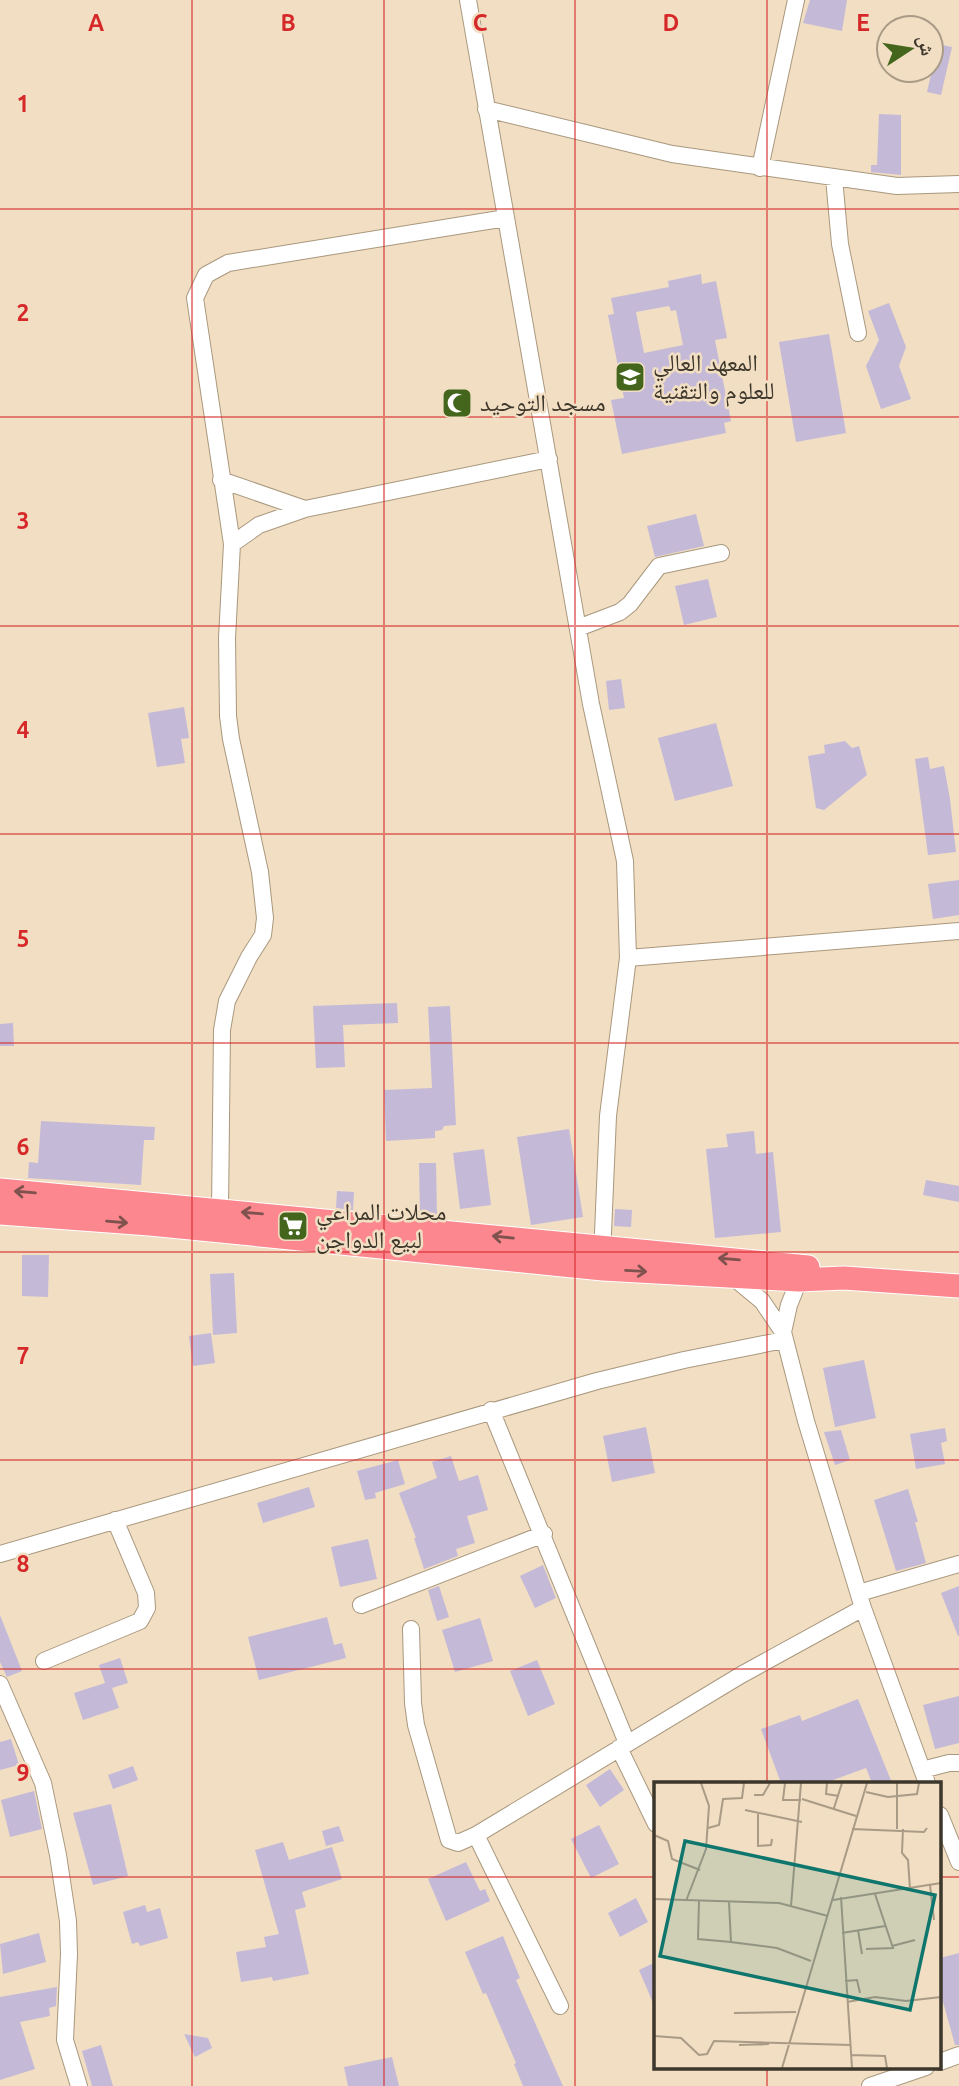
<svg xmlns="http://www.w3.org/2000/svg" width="959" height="2086" viewBox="0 0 959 2086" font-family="Ubuntu,'Noto Naskh Arabic',sans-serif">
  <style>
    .building { fill: #c4bad8; fill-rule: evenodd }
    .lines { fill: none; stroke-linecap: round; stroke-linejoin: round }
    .minor-casing { stroke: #a9987e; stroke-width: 18 }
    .highway-casing { stroke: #fff; stroke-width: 25 }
    .minor { stroke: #fff; stroke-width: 16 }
    .highway { stroke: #fc878e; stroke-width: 23 }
    .oneway { stroke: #80524e }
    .grid { fill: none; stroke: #d62828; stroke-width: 2; stroke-opacity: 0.55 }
    .labels { text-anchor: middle; stroke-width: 5; stroke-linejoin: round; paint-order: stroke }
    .poi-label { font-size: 24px; fill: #3d362b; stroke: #f1dec3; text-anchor: start }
    .inset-road { fill: none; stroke: #a99b86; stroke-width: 2 }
    .view { fill: #0f766e; fill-opacity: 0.15; stroke: #0f766e; stroke-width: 3.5 }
    .inset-edge { fill: none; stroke: #3d362b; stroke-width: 3.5 }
    .grid-label { font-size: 23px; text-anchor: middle; font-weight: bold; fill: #d62828; stroke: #f1dec3; stroke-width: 5; stroke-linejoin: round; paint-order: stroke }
  </style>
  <rect width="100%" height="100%" fill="#f1dec3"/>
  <path class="building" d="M810,0H847L842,31L803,23Z
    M938,44L952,47L941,95L927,92Z
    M879,114L901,115V175L871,172V165H877Z
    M701,274L702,284L716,281L727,338L715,340L731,421L724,423L726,433L622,454L611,400L624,398L608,315L614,314L611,298L669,287L668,281ZM669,306L671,311L676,310L683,345L644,353L636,312Z
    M889,303L906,347L899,366L911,399L881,409L866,366L879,340L868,311Z
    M829,334L846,433L796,442L779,342Z
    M696,514L704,546L655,557L647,526Z
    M708,579L717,617L684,625L675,586Z
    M621,679L625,708L609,710L606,681Z
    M184,707L189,738L181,739L185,763L157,767L148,713Z
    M716,723L733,786L675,801L658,738Z
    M845,741L852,748L859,746L867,775L824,810L816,808L808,756L825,753L824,745Z
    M928,757L930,769L944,766L950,799L956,852L928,855L915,759Z
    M959,880V915L933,919L928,884Z
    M397,1003L398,1023L343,1025L345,1067L316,1068L313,1006Z
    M450,1006L456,1125L444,1126L442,1130L435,1131V1138L386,1141L384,1090L432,1088L428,1007Z
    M13,1023L14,1046H0V1024Z
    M41,1121L155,1127L154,1140H144L141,1185L28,1178L29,1162L38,1163Z
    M569,1129L583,1217L531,1225L517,1137Z
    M754,1131L756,1154L773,1152L781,1232L715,1238L706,1149L728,1147L726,1134Z
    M484,1149L491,1205L460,1209L453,1153Z
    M419,1163H436L437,1216H420Z
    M926,1180L959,1186V1202L923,1195Z
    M337,1191L354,1192L353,1210L336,1208Z
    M615,1209L632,1210L631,1227L614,1226Z
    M22,1255H49L48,1297L22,1296Z
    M234,1273L237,1333L213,1335L210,1274Z
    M211,1333L215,1363L193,1366L189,1336Z
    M864,1360L876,1418L835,1427L823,1368Z
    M646,1427L655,1473L612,1482L603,1436Z
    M945,1428L947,1441L941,1443L945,1464L916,1469L910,1434Z
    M841,1430L850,1460L835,1465L824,1432Z
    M451,1456L459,1481L478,1475L488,1510L467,1516L475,1543L456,1549L458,1556L424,1569L414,1538H416L399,1493L437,1478L432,1462Z
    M398,1460L405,1484L375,1493L376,1498L365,1500L357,1471Z
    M309,1487L315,1507L263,1523L257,1503Z
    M908,1489L918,1522H915L926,1563L896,1571L874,1500Z
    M368,1539L377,1579L340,1587L331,1547Z
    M543,1565L556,1598L535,1608L520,1576Z
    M439,1586L449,1617L437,1621L428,1590Z
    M959,1586V1636H958L941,1593Z
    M0,1615L22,1671L7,1677L0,1662Z
    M327,1617L334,1645L342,1643L346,1658L259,1680L248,1637Z
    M480,1618L493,1661L455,1672L442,1630Z
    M120,1658L128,1683L112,1688L119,1708L83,1720L74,1693L105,1683L99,1665Z
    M537,1660L555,1704L528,1716L510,1671Z
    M959,1696V1743L935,1749L923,1705Z
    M858,1699L892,1783H872L866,1768L825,1783H781L761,1729L800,1715L802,1721Z
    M11,1739L19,1765L0,1770V1742Z
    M133,1766L138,1780L113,1789L108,1775Z
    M610,1769L624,1790L600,1807L586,1785Z
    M34,1791L42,1829L10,1837L1,1800Z
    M111,1804L128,1876L93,1885L73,1813Z
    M599,1825L619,1864L591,1878L571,1839Z
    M339,1826L344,1841L326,1846L322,1831Z
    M283,1842L289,1860L332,1847L342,1879L302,1892L306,1907L295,1910L309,1974L273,1981L272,1977L241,1982L236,1952L266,1947L264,1937L279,1934L255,1850Z
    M466,1862L480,1891L485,1889L490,1901L446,1921L428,1879Z
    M636,1898L648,1922L620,1937L608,1913Z
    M145,1905L147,1912L160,1908L168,1938L140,1946L138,1942L132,1944L123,1912Z
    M39,1933L46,1962L3,1974L0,1944Z
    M503,1936L520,1978L516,1980L563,2086H523L514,2064L516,2063L486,1993L483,1994L465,1952Z
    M959,1953V2045H955L940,1991V1958Z
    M656,1962V2010L639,1970Z
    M57,1987L56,2006L49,2008L50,2016L20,2022L35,2069L0,2080V1997Z
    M184,2034L208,2038L212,2048L195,2057Z
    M101,2045L113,2086H92L82,2051Z
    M392,2057L399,2086H348L344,2067Z"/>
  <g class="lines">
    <g class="minor-casing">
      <path id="minor" d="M468,0L591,704L625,861L628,958L608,1116L602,1256
        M486,109L672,154L897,186L959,184
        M760,168L796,0
        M834,178L840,244L858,333
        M221,480L305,509
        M232,544L195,298L206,275L228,263L506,218
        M578,628L620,612L630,604L659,566L721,553
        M628,958L959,931
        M220,1210L222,1030L227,1001L249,957L263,935L265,918L260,872L231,739L228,716L227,638L232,544L259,525L305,509L549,459
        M733,1277L762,1301L783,1332L806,1421L863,1608L927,1783
        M783,1332L789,1305L799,1280
        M491,1410L627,1743
        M0,1554L597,1381L684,1360L784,1340
        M859,1593L959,1564
        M361,1605L544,1534
        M411,1629L413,1703L416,1725L449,1840L458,1843L476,1835L741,1675L863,1608
        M44,1661L140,1621L147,1608L146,1593L115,1520
        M0,1684L43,1783L58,1855L68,1921L69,1954L65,2040L79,2086
        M619,1748L656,1824
        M922,1770L949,1763H959
        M940,1815L959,1862
        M476,1835L560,2006
        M940,2062L959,2055
        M870,2086L926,2067"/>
    </g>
    <g class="highway-casing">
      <path id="highway" d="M0,1190L808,1267
        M0,1213L150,1224L603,1269L799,1280L844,1278L959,1286"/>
    </g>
    <use href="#minor" class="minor"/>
    <use href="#highway" class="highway"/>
  </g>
  <defs><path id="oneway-shaft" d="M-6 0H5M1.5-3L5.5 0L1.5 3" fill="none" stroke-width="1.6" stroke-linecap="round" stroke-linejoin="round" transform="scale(1.75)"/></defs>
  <g class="oneway">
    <use href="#oneway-shaft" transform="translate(25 1192) rotate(-175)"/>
    <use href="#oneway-shaft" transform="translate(252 1213) rotate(-175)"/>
    <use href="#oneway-shaft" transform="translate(117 1222) rotate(5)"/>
    <use href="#oneway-shaft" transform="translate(503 1237) rotate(-174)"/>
    <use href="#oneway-shaft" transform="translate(729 1259) rotate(-175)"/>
    <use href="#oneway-shaft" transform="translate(636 1271) rotate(3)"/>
  </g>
  <path class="grid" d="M192,0V2086M384,0V2086M575,0V2086M767,0V1783M0,209H959M0,417H959M0,626H959M0,834H959M0,1043H959M0,1252H959M0,1460H959M0,1669H959M0,1877H656M940,1877H959M767,2067V2086"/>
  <defs>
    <g id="university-square" transform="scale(1.575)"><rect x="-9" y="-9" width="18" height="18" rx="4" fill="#43651c" stroke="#f1dec3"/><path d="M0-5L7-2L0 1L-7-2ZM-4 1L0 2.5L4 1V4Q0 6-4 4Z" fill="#fff"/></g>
    <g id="mosque-square" transform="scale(1.575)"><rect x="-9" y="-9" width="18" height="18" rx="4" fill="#43651c" stroke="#f1dec3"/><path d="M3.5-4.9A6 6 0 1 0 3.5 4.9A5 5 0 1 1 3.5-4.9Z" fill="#fff"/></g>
    <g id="supermarket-square" transform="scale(1.575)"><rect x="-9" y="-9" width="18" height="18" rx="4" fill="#43651c" stroke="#f1dec3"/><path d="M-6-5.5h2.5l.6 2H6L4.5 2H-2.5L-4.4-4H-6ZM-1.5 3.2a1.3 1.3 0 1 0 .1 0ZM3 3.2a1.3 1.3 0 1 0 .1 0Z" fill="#fff"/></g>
  </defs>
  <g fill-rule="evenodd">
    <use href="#university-square" x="630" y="377"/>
    <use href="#mosque-square" x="457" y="403"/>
    <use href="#supermarket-square" x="293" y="1226"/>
  </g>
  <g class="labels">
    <g class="poi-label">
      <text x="653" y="371">المعهد العالي<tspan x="653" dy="28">للعلوم والتقنية</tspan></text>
      <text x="480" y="411">مسجد التوحيد</text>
      <text x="316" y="1220">محلات المراعي<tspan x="316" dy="28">لبيع الدواجن</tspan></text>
    </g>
  </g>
  <g transform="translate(654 1782)">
    <rect width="287" height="287" fill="#f1dec3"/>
    <path class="inset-road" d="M131,1L129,18H147M173,1L172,12L185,14M212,10L234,15L263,12L265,1M100,13H109L116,1M148,17L202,34M180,26L188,1M91,28L148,40M104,32V64L117,63L118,57M54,46L65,43L69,17L88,16L90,1M198,47L270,50L273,46M243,47V1M249,47L248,71L254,78L256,107M0,53L14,59L18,77L46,88M276,103L280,138M187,115L198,286M0,117L125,121L174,134M179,118L287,101M32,119L52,67L55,24L47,1M45,119L44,157L77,160M75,120L77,160L123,166L157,179M137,124L147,1M204,148L208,172M188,151L231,144M238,164L261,158M212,167L239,166L221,112M191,199L203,198L206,211M193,220L221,215L252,219L287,215M80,231L142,230M0,254L27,256L45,273L53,272L60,259L197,263M85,263L115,262M197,273L231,274L233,286M128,286L213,1"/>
    <path class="view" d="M31,59L281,113L256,228L6,174Z"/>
    <rect width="287" height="287" class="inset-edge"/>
  </g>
  <g class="grid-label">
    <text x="96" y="31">A</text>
    <text x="288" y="31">B</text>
    <text x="480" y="31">C</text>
    <text x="671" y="31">D</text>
    <text x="863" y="31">E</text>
    <text x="23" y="112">1</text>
    <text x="23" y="321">2</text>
    <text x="23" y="529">3</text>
    <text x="23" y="738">4</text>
    <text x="23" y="947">5</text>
    <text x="23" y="1155">6</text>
    <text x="23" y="1364">7</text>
    <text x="23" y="1572">8</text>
    <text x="23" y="1781">9</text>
  </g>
  <g transform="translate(910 49) rotate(78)"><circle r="33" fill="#f1dec3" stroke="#a99b86" stroke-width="2"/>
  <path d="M0-5L12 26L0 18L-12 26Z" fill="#43651c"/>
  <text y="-10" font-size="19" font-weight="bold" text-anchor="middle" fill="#3d362b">ش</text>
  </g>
</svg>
